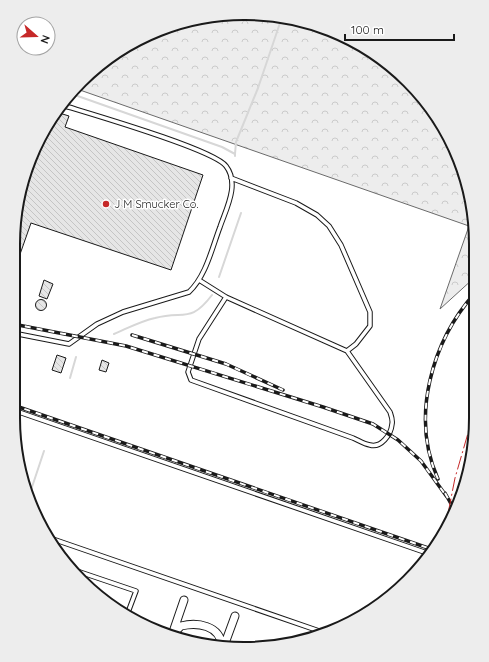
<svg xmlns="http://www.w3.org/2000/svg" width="489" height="662" viewBox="0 0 489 662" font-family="Quicksand,sans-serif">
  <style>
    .forest { fill: url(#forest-crowns); stroke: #6a6a6a }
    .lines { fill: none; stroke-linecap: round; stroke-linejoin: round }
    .stream { stroke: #d7d7d7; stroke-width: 2 }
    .building { fill: url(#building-back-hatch); stroke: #1a1a1a }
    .lane-casing { stroke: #1a1a1a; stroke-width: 5.5 }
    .street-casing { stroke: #1a1a1a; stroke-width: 9 }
    .lane { stroke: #fff; stroke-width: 3.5 }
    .street { stroke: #fff; stroke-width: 7 }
    .rail-casing { stroke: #1a1a1a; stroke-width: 3.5 }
    .rail { stroke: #fff; stroke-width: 2; stroke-dasharray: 6; stroke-linecap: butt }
    .power { stroke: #c62828; stroke-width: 1; stroke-dasharray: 14 3 2 3; stroke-linecap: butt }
    .poi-dot { fill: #c62828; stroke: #fff; stroke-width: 1.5 }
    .labels { text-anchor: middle; stroke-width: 3; stroke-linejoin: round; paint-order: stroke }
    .poi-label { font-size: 11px; fill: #1a1a1a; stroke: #fff; text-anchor: start }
    .rim { fill: none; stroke: #1a1a1a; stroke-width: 2 }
  </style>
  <defs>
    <pattern id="forest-crowns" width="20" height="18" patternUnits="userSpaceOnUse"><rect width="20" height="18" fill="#ededed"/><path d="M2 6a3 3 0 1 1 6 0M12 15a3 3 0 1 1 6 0" fill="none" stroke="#cbcbcb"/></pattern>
    <pattern id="building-back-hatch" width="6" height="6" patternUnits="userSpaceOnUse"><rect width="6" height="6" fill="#e6e6e6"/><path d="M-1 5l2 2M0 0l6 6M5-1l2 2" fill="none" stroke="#c5c5c5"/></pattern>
  </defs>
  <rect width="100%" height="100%" fill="#fff"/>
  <path class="forest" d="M275,15L360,44L428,104L458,156L474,214V278L440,309L469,226L77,89L104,61L185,21Z"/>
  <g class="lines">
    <path class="stream" d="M72,94L222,147L235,154V156
      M235,154L236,142L258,88L282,17
      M219,277L241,213
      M114,334C128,328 141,321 155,318C184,310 190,324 212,295
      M70,378L76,357
      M29,496L44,451"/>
  </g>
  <path class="building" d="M56,112L69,116L65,127L203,175L171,270L31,223L18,260L13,259V230L21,185L52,116Z
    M44,280L53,284L47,299L39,296Z
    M35.5 305a5.5 5.5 0 1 1 11 0a5.5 5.5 0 1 1-11 0Z
    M57,355L66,358L61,373L52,370Z
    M102,360L109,363L106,372L99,370Z"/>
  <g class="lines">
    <g class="lane-casing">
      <path id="lane" d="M199,280L226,297L347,351L356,344L370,326V312L341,245L329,226L317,215L296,203L231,178
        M226,297L199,339L188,372L191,380L353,438C358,440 364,444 370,445C381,448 391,435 392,424C393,420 391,415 390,412L347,351
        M13,333L69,344L97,324L123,312L189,292C206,276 212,248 220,227C226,209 240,184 226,166C213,149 91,114 62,105
        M13,410L427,553
        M47,537L325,633
        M74,570L136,591L127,615
        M116,608L128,612"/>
    </g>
    <g class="street-casing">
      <path id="street" d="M173,632L184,600
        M172,635L181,626C197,622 220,625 222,646
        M224,646L235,616"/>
    </g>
    <use href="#lane" class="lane"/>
    <use href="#street" class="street"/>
    <g class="rail-casing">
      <path id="rail" d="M13,324L126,346L323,407L373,424L398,440L421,461L447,497
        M132,335L226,364L283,390
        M13,405L431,549
        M438,479C410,417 432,341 475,293
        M445,493L455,511"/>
    </g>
    <use href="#rail" class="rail"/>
    <path class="power" d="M444,534L455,478L475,409"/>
  </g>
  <circle class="poi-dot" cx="106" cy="204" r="4"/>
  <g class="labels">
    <g class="poi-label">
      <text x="114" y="208">J M Smucker Co.</text>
    </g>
  </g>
  <path d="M0 0H489V662H0ZM244 20H245A224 224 0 0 1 469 244V418A224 224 0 0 1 245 642H244A224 224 0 0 1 20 418V244A224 224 0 0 1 244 20Z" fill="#ededed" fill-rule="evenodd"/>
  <path class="rim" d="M244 20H245A224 224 0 0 1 469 244V418A224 224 0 0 1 245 642H244A224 224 0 0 1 20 418V244A224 224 0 0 1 244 20Z"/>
  <g transform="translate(36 36) rotate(110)"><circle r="19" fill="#ffffff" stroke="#a3a3a3"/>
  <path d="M0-3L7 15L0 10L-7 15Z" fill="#c62828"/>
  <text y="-6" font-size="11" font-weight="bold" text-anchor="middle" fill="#1a1a1a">N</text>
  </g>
  <path d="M345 34v6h109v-6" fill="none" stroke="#1a1a1a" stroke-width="2"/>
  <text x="351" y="34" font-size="12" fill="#1a1a1a" stroke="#ffffff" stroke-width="3" paint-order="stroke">100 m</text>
</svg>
